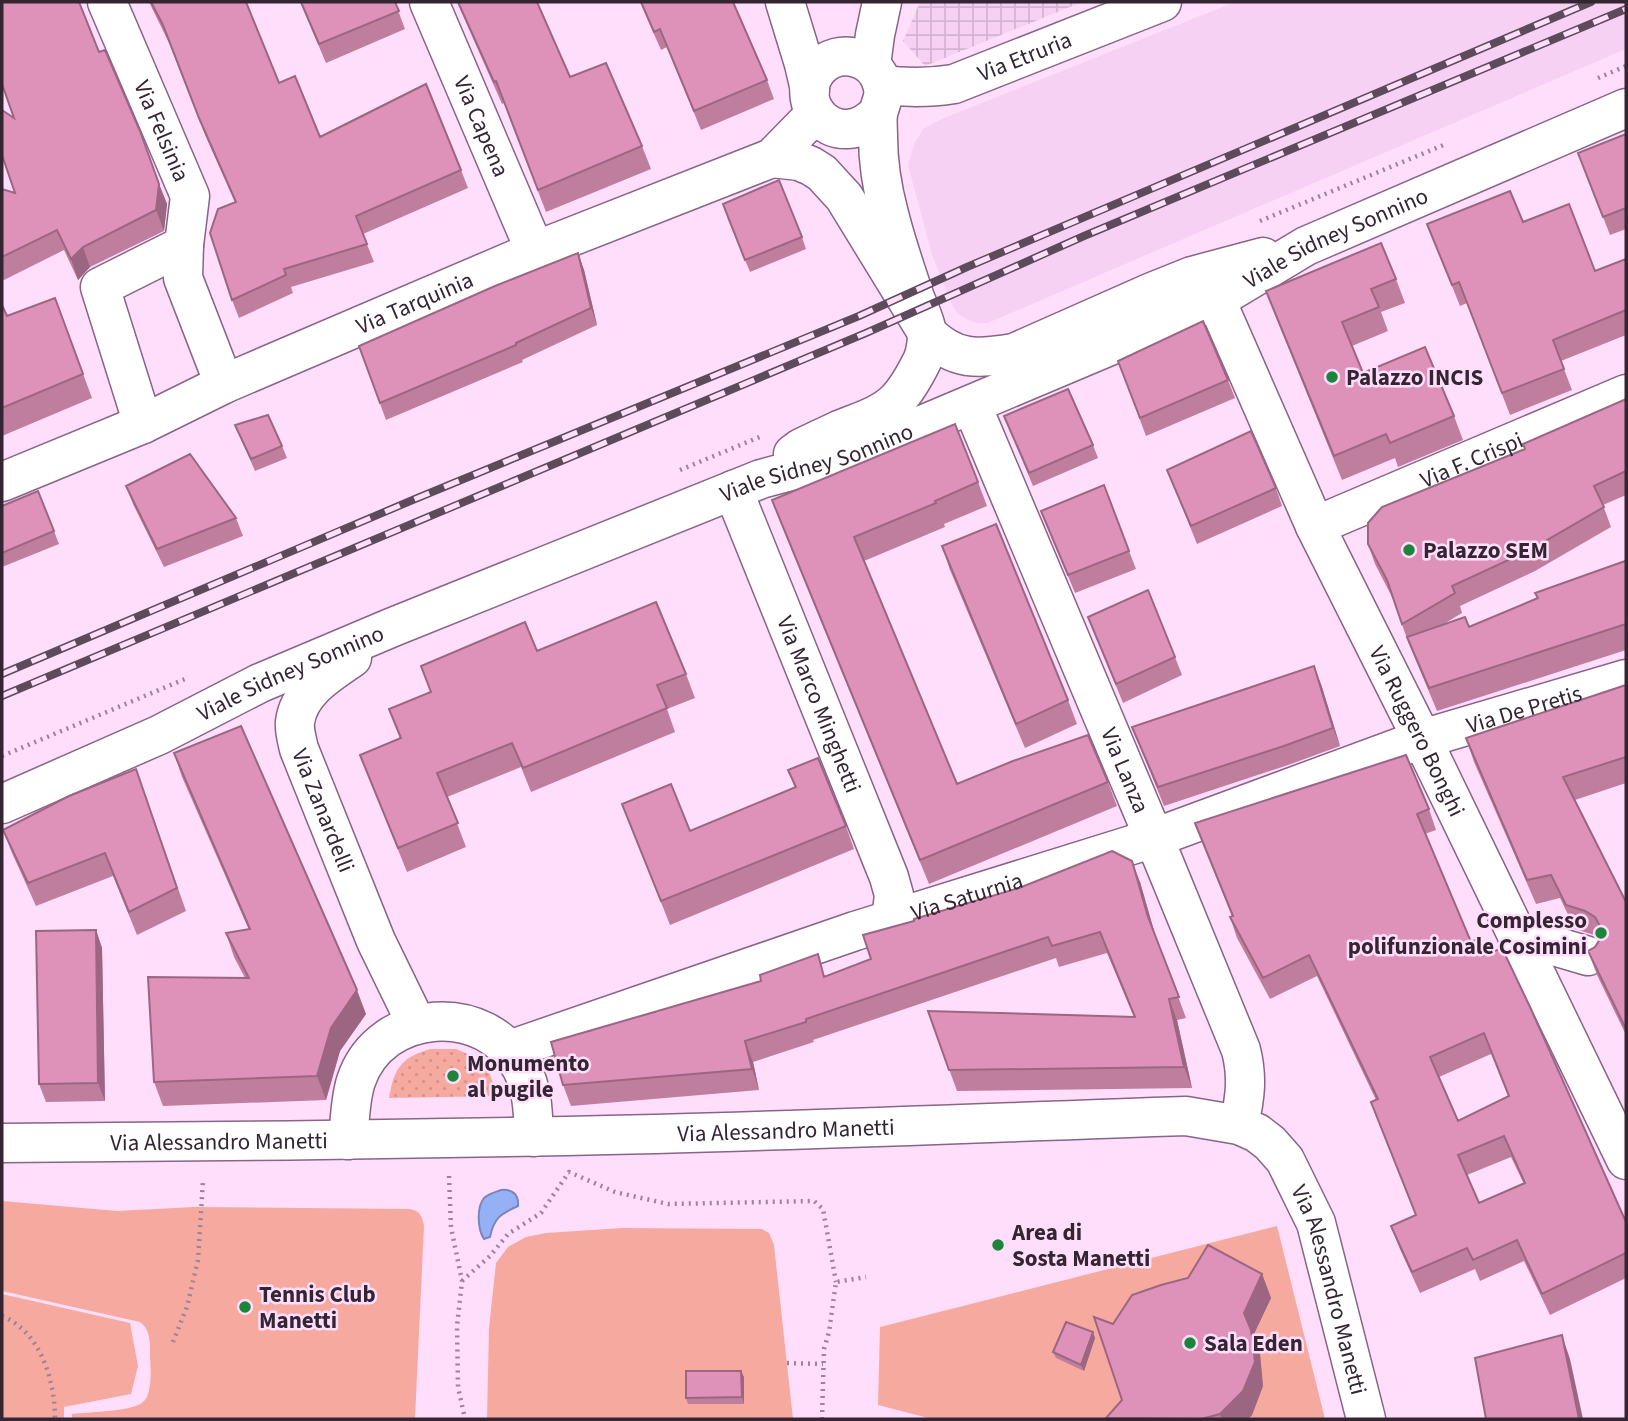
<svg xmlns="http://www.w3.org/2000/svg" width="1628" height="1421" viewBox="0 0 1628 1421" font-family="'Source Sans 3',sans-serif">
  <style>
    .built { fill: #f7d1f4 }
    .industrial { fill: url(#industrial-grid) }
    .grass { fill: url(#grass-dots) }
    .park { fill: #f6aa9f }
    .water { fill: #96b0f5; stroke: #7986bb; stroke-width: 2 }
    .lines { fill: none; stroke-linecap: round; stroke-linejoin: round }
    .minor-casing { stroke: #886486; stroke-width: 41 }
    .path { stroke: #9c839a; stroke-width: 4.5; stroke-dasharray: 2 5; stroke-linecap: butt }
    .minor { stroke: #fff; stroke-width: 38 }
    .rail-casing { stroke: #5d4a5c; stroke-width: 8 }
    .rail { stroke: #ffdefc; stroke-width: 5; stroke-dasharray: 16; stroke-linecap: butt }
    .wall { fill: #c07e9f; fill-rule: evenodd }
    .shaded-wall { fill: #9c6682 }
    .building { fill: #df92b9; stroke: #9c6682; stroke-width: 2; fill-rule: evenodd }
    .poi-dot { fill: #1a853b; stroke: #ffdefc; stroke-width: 2.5 }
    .labels { text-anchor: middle; stroke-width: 5; stroke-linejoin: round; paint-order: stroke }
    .street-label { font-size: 23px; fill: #342533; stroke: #ffdefc }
    .poi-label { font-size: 23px; font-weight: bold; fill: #342533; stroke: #ffdefc; text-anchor: start }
  </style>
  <defs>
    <pattern id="industrial-grid" width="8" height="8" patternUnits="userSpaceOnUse" patternTransform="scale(1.75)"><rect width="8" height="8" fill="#f7d1f4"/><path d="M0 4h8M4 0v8" fill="none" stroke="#d4b3d2"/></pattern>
    <pattern id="grass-dots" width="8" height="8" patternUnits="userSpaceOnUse" patternTransform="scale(1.75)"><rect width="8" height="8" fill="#f6aa9f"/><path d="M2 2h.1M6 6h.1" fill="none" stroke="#d49289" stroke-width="1.8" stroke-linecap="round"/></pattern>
  </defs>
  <rect width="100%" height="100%" fill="#ffdefc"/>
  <path class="built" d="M1235,2H1626V49L988,323H978L968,320L958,314L953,307L932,255L908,165L914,144L923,129L944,118Z"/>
  <path class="industrial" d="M920,2H1082L925,66L903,41Z"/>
  <path class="grass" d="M430,1049H456L476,1058L489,1071L497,1096L389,1098C394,1068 401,1058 430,1049Z"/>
  <path class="park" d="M2,1201L117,1211L194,1207L410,1209C420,1211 422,1216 424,1226L415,1419H72V1414C87,1412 137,1412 145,1400C152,1390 151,1369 150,1357C150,1344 151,1330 140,1322L2,1291Z
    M1277,1226L1325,1419H932L878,1405L880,1327Z
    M622,1228L762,1229L769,1233L774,1245L793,1419H487L489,1328L496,1263L508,1247L526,1237L546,1233Z
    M2,1294L130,1323L138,1366L131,1394L64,1407V1419H2Z"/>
  <path class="water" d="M501,1190C512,1189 519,1194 518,1206C500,1214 494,1218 490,1237L484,1239C478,1230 476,1208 484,1198C488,1194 495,1192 501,1190Z"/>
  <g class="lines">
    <g class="minor-casing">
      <g id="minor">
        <path id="s1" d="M107,2L190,196L184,245L183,278L224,384"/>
        <path id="s2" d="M429,2L535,251"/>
        <path d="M785,2L804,64L810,90"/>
        <path d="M871,65L875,35L882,2"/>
        <path id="s3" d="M883,85C909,88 929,88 954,84L1162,2"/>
        <path d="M772,158L799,161L811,166L822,173L844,197L928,334C955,361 977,359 1014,353L1152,292L1192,276L1263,257"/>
        <path id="s4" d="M1216,300L1315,526L1422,739L1626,1160"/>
        <path id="s5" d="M978,420L1154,838L1241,1050C1248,1078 1245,1098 1239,1125"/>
        <path d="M143,424L100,287L184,245"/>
        <path d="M793,454L801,448C814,442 826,436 839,430C858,422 881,416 896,401C907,390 915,375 922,361C925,355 927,343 927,335C927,325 918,306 914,295C905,268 896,242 889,214C882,188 878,163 878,136C878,129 877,121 878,114C880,103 886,97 882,84C875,56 839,47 819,68C788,103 838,156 878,113"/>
        <path id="s6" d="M2,482L143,424L224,384L535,251L772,158L816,113"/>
        <path id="s7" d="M733,490L889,877L894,895L891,920"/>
        <path id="s8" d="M1315,526L1626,394"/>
        <path id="s9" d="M352,658C329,674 299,691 295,722C294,730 297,740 299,749L376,941L416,1023"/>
        <path id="s10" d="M2,804L159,735L260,683L393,627L761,479L851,455L1164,323L1216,300L1306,246L1626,108"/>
        <path d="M1517,935L1588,956"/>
        <path id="s11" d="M509,1050L855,931L1154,838L1422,739L1626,679"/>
        <path d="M348,1140C350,1121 350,1099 356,1081C380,1008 487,1000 522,1069C533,1090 533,1114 534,1137"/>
        <path id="s12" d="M2,1143C190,1142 379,1140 567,1136C774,1132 980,1123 1186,1116L1239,1125L1257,1133L1270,1143L1285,1160L1316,1223L1366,1419"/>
      </g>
    </g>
    <path class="path" d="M1598,78L1626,66
      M1260,221L1446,144
      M680,470L762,436
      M2,756L185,679
      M449,1176L451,1227L462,1281L457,1326L458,1387L465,1419
      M462,1281L490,1256L508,1234L541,1213L569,1172L615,1192L668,1204L814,1201L823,1209L836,1282
      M2,1316C41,1332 55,1381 55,1419
      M173,1342L187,1307L198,1260L203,1181
      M787,1363L823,1364
      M822,1419L824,1349L829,1332L836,1282L866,1277"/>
    <use href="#minor" class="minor"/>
    <g class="rail-casing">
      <path id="rail" d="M2,674L415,499L859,316L967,267L1591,2
        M2,696L866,333L1084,236L1626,9"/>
    </g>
    <use href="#rail" class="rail"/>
  </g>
  <path class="wall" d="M149,2H246L279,83L320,137L461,170L468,188L363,234L374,262L291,287L293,293L239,318L232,300L235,202L206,137L169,43Z
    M300,2H395L405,29L326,63Z
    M457,2H537L570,77L642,146L651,169L546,212L504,103L502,104Z
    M640,2H733L767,80L774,99L701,130L667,47L661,50Z
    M99,52L159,184L167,204L164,231L90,267L78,280L64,250L2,281V189L15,193Z
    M1626,134V229L1610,235L1578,153Z
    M727,217L802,237L806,249L750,272Z
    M1523,222L1595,271L1626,259V335L1561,361L1572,390L1510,415L1467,303L1460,306L1427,224Z
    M578,253L584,270L597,325L522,360L523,362L386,420L359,346Z
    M1396,279L1405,303L1381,312L1388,331L1352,346L1363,373L1454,416L1463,440L1398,467L1395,458L1342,480L1275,315L1266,291Z
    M55,298L92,398L2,436V305L7,316Z
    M1118,361L1228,380L1235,398L1146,436Z
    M1626,399V495L1603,505L1611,527L1535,571L1460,606L1462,613L1442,625L1469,627L1626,561V650L1437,711L1409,644L1392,597L1375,564L1368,544L1524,449Z
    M1004,416L1093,445L1098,458L1033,486Z
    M235,425L282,446L287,458L255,471Z
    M1167,470L1276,488L1282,506L1197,544Z
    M978,482L987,506L944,524L945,527L864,561L957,784L1108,782L1117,806L929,884L781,524L772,500Z
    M126,486L236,518L243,536L164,567L133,504Z
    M2,506L54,531L59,544L2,567Z
    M1041,511L1129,551L1136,569L1075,593Z
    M942,546L1068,700L1077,724L1025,748L950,570Z
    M1088,617L1175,657L1182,675L1123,703Z
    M537,651L686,674L695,698L667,709L675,732L531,792L521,767L447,797L466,847L407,872L360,755L400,738L389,709L431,692L421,666Z
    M1321,684L1340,746L1291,764L1164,806L1132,727Z
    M1626,685V783L1575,800L1626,902V1035L1597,975L1588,951L1595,947L1600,939L1594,935L1575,929L1560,898L1536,904L1474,762L1466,738Z
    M174,753L366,1014L340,1051L326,1100L163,1106L154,1082L245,978L234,957L226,933L249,930L182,777Z
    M136,769L186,911L137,935L113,876L36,906L12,853L3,830Z
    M788,770L846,826L854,849L670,925L622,804L690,831L795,788Z
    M1429,809L1436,830L1425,834L1471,942L1482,956L1626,1222V1278L1550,1315L1524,1261L1480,1281L1475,1269L1420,1293L1399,1247L1391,1226L1416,1215L1371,1102L1376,1100L1317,976L1270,999L1237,938L1230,917L1232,916L1195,823ZM1491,1054L1508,1096L1458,1121L1439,1077ZM1511,1157L1524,1184L1479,1203L1467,1175Z
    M1140,882L1155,934L1186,1018L1177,1020L1192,1088L957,1091L928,1011L1134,1017L1107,953L1059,967L1056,958L813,1040L814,1042L753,1062L759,1090L571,1106L563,1085L826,976Z
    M96,930L102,948L105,1101L46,1102L39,1084Z
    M1262,1274L1271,1298L1253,1336L1260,1354L1263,1386L1252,1415L1248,1419H1106L1122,1400L1113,1324Z
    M1095,1338L1084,1371L1056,1358L1053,1352Z
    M744,1377V1404H688L686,1398Z"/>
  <path class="shaded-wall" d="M159,184L167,204L164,231L156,210Z
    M83,247L90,267L78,280L71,259Z
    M578,253L584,270L597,325L591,308Z
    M1314,666L1321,684L1340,746L1333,728Z
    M1132,861L1140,882L1156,938L1148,917Z
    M96,930L102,948L105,1101L98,1083Z
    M357,990L366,1014L340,1051L326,1100L317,1076L331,1028Z
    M1169,999L1177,1020L1192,1088L1184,1067Z
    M745,1041L753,1062L759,1090L752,1069Z
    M1262,1274L1271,1298L1253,1336L1260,1354L1263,1386L1252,1415L1248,1419H1222L1220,1414L1244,1313Z
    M1093,1332L1095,1338L1084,1371L1081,1365Z
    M1562,1335L1570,1359L1583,1419H1579Z
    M741,1371L744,1377V1404L742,1397Z"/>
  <path class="building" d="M2,2H79L99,52L105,50L140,131L159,184L156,210L83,247L71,259L57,230L2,257V189L15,193L2,155V110L14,118L2,84Z
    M151,2H246L279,83L295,76L320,137L426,84L461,170L356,216L367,244L284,269L286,275L232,300L210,233L218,209L236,202L199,118L163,25Z
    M301,2H395L399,11L319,44Z
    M458,2H537L570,77L606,63L642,146L538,190L496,81L494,82Z
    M641,2H733L767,80L694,111L660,29L654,32Z
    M1626,134V208L1603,217L1578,153Z
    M779,180L802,237L745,260L723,204Z
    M1510,191L1523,222L1569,204L1595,271L1626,259V310L1553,340L1564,369L1502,393L1459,282L1452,285L1427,224Z
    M1381,243L1396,279L1371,289L1379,307L1342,322L1363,373L1425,347L1454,416L1390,443L1386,434L1334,456L1266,291Z
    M578,253L591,308L516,343V345L380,403L359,346L495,286Z
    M55,298L83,374L2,408V305L7,316Z
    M1203,321L1228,380L1140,418L1118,361Z
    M1068,389L1093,445L1029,473L1004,416Z
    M1626,399V471L1594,486L1604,507L1528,551L1452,586L1455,593L1402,624L1387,580L1368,544V523L1382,507L1525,449L1523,444Z
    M268,415L282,446L251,459L235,425Z
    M955,424L978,482L935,501L936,503L854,537L957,784L1013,761L1088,735L1108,782L920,860L772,500Z
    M1251,431L1276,488L1191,526L1167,470Z
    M190,454L236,518L157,549L126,486Z
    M1104,485L1129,551L1068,575L1041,511Z
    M38,491L54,531L2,553V506Z
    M996,524L1068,700L1016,724L942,546Z
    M1625,561H1626V624L1429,688L1407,637L1465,617L1469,627L1538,598L1535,593Z
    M1148,590L1175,657L1116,684L1088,617Z
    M656,602L686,674L657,685L667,708L523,768L512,743L437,773L458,823L398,848L360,755L401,738L389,709L431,692L421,666L525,622L537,651Z
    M1314,666L1333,728L1284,746L1158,787L1132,727Z
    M1626,685V757L1563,777L1626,902V1029L1588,951L1595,947L1600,939V926L1595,917L1585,911L1566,905L1551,875L1527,880L1466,738Z
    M241,726L357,990L331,1028L317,1076L154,1082L148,977L249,978L226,933L250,929L174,753Z
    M1406,755L1429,809L1417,814L1471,942L1475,940L1482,956L1502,948L1530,1007L1626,1222V1253L1542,1294L1517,1240L1473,1260L1467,1248L1412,1272L1391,1226L1416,1215L1371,1102L1378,1099L1309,955L1263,978L1230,917L1233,916L1195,823ZM1484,1033L1509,1096L1458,1121L1430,1057ZM1504,1136L1525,1183L1479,1203L1458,1155Z
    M818,758L846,826L661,901L622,804L671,784L690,831L796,787L788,770Z
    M136,769L177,888L129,912L105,853L28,883L3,830L69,796Z
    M1112,851L1132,861L1148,917L1179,997L1169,999L1184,1067L949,1070L928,1011L1135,1017L1100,932L1052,946L1048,937L806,1019V1022L745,1041L752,1069L563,1085L551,1042L761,981L760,975L818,954L824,977L871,959L863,935L914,921V919L1019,888Z
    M96,930L98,1083L39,1084L36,931Z
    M1208,1245L1262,1274L1244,1313L1251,1330L1255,1362L1243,1391L1220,1414L1201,1419L1106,1418L1122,1400L1094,1317L1113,1324L1132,1295L1161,1285L1188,1278Z
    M1066,1322L1093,1332L1081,1365L1053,1352Z
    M1562,1335L1579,1419H1486L1475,1358Z
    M686,1371H741L742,1397L686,1398Z"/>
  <g class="poi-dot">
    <circle cx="1332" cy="377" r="7"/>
    <circle cx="1409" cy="550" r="7"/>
    <circle cx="1601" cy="933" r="7"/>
    <circle cx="453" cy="1076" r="7"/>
    <circle cx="998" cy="1245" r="7"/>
    <circle cx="245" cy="1307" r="7"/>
    <circle cx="1190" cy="1343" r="7"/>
  </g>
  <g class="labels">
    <g class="street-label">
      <text dy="8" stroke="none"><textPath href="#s3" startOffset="147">Via Etruria</textPath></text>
      <text dy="8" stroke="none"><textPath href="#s2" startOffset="135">Via Capena</textPath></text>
      <text dy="8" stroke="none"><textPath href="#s1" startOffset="140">Via Felsinia</textPath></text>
      <text dy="8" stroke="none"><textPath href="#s10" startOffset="1451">Viale Sidney Sonnino</textPath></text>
      <text dy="8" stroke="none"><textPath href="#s6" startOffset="450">Via Tarquinia</textPath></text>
      <text dy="8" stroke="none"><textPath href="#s8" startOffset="170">Via F. Crispi</textPath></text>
      <text dy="8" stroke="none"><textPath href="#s10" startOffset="884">Viale Sidney Sonnino</textPath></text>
      <text dy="8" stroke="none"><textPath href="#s10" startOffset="317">Viale Sidney Sonnino</textPath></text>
      <text dy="8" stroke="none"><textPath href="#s7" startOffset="231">Via Marco Minghetti</textPath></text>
      <text dy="8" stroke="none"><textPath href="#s11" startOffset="1071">Via De Pretis</textPath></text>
      <text dy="8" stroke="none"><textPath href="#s4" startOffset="476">Via Ruggero Bonghi</textPath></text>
      <text dy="8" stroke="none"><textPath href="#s5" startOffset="380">Via Lanza</textPath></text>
      <text dy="8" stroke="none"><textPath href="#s9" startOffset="182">Via Zanardelli</textPath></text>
      <text dy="8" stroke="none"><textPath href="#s11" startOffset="483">Via Saturnia</textPath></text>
      <text dy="8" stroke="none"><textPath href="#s12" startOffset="784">Via Alessandro Manetti</textPath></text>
      <text dy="8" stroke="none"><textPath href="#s12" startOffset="217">Via Alessandro Manetti</textPath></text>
      <text dy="8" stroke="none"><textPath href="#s12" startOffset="1435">Via Alessandro Manetti</textPath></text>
    </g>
    <g class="poi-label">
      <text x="1346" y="385">Palazzo INCIS</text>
      <text x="1423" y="558">Palazzo SEM</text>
      <text x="1587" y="928" text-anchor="end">Complesso<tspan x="1587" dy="26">polifunzionale Cosimini</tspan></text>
      <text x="467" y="1071">Monumento<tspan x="467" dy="26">al pugile</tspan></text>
      <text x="1012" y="1240">Area di<tspan x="1012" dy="26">Sosta Manetti</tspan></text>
      <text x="259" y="1302">Tennis Club<tspan x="259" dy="26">Manetti</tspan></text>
      <text x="1204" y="1351">Sala Eden</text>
    </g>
  </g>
  <rect width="1628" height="1421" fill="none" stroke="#342533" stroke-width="7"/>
</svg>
